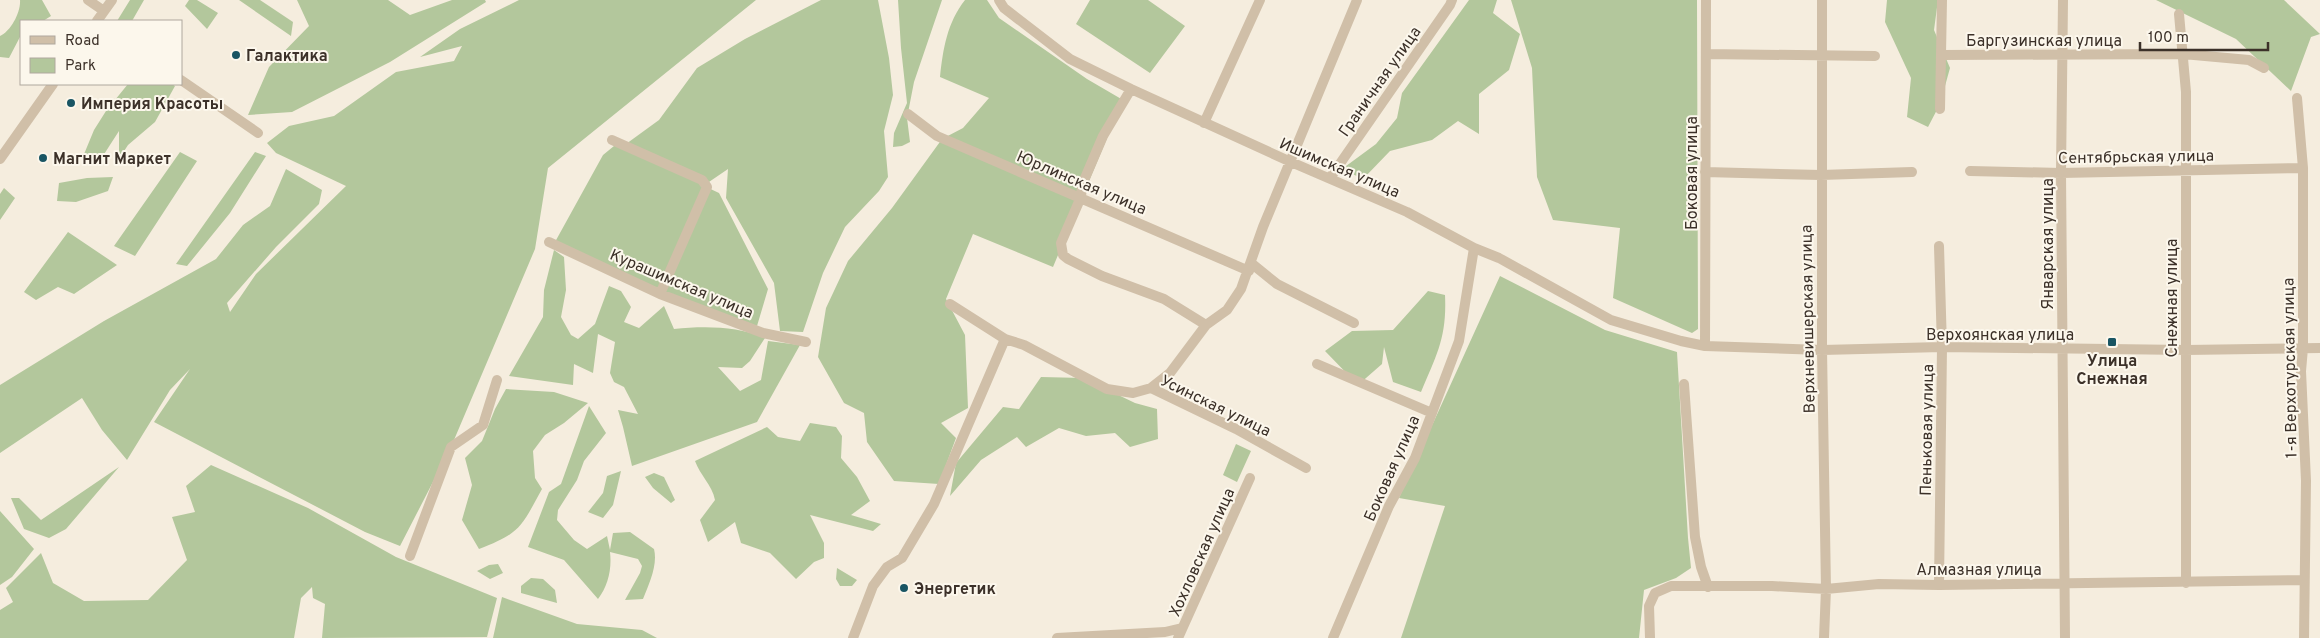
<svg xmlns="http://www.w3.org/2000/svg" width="2320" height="638" viewBox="0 0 2320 638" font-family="Overpass,sans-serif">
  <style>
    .green { fill: #b3c79c }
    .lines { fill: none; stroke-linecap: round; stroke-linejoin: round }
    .minor { stroke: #d0bfa8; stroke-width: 10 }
    .poi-dot { fill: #195563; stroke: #fcf7ec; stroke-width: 2 }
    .labels { text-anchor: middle; stroke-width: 4; stroke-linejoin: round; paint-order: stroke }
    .street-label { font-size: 16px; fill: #3c3129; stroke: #fcf7ec }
    .poi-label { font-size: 16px; font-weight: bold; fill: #3c3129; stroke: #fcf7ec; text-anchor: start }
  </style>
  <rect width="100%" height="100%" fill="#f5edde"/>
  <path class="green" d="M20,0H42L51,16L43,21H21V35L9,58L0,57V36C11,31 21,12 20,0Z
    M130,0H144L132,21H117Z
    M189,0H197L218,13L207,29L185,6Z
    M239,0H260L293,22L291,36Z
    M297,0H388L410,15L452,0H485L486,2L390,62L292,112L248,115L269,67L309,26Z
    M519,0H756L548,168L535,249L451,447L400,546L365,532L154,422L190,369L170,390L127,460L102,430L82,398L0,453V385L104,321L216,259L243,225L270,206L286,169L322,190L319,204L276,247L227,303L230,312L256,274L346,186L276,153L267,143L289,126L334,116L396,72L454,61L462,46L420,57L460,29Z
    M821,0H878L889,58L893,95L884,131L888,177L879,191L845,227L823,273L803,332L780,331L774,283L726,198L728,169L706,184H700L719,193L768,289L757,326L658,290L555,242L603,155L614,146L626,144L659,120L697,68L745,39Z
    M898,0H942L914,82L907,118L910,142L902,146L893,147L894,133L907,103L901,48Z
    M965,0H987L999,18L1087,79L1123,100L1053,267L973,234L946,299L965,335L968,408L941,423L956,438L939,484L894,481L867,442L864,413L844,403L818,357L826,308L848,261L892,208L942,139L963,128L989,98L940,77C943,49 947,23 965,0Z
    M1090,0H1148L1185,26L1150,73L1076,24Z
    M1469,0H1497L1493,13L1520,34L1509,70L1479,94V134L1458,121L1432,140L1390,151L1363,179L1342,169L1376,144L1397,118L1402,93Z
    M1511,0H1697L1698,329L1692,333L1613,298L1620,228L1553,220L1537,177L1532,68Z
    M1887,0H1938L1934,30L1950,68L1940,104L1928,127L1907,117L1911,78L1885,22Z
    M2156,0H2284L2320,34L2311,37L2291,91L2236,39Z
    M128,84H172L175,86L155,122L128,145L119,159V131L99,162L82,159L94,130L106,111Z
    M180,152L197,161L135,256L114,246Z
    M255,152L266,156L230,213L187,266L176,264Z
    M113,177L108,191L76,202L57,201L59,183L87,178Z
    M4,188L15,198L0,220V194Z
    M68,232L117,265L74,294L58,287L36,300L24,292Z
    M554,250L564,257L566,290L561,317L571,335L578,339L595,324L609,286L621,291L631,307L624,322L639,328L664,306L674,329C704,326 738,326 765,338L750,361L742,368L718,367L740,391L761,380L768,341L800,345L757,422L632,466L623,427L618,410L638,414L624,387L614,382L610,373L615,342L598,334L593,373L574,364L573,385L509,376L543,317L544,290Z
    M1500,276L1605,330L1677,352L1688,538L1691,568L1676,578L1644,590L1639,638H1401L1445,506L1399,498Z
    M1428,291L1445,295C1447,337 1437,354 1421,392L1393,382L1384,347L1382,364L1358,385L1325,351L1352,331L1393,330Z
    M1041,377L1083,378L1135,403L1157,409L1158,439L1130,447L1115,433L1086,436L1059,428L1026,447L1017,437L981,460L950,496L956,463L1003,407L1019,409Z
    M506,389L554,392L588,403L564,423L545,435L533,451L535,478L542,489C521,527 521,533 479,549L462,520L472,485L465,458L482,441L495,409Z
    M589,406L606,433L584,461L577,480L558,510L557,520L574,540L587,549L607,536L610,550L613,533L630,532L654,549C658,565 649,584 643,599L625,600L640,573L642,566L638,559L610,552C612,569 608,586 598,599L564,560L528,547L549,492L561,484Z
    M810,423L836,427L842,436L841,458L857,477L870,501L851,515L881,524L873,531L810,515L824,543V558L814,562L796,579L770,553L741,543L735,522L708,542L700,520L715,500C712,485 700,475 695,461L767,427L778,437L800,441Z
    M1236,444L1251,451L1237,482L1223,475Z
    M211,465L308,508L396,557L497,598L487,637L322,638L325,604L313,598L312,587L301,598L294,638H0V610L13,602L6,588L41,553L53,583L84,601L148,600L187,560L172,517L195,512L186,486Z
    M119,467L66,529L49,538L24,529L11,498H19L41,520Z
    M621,471L613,505L603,518L588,512L603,493L607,476Z
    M654,473L664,477L675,500L671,503L653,488L645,477Z
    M0,511L34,549L12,577L0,585Z
    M498,564L503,573L490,579L477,571L489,565Z
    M837,568L857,580L852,586H840L836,579Z
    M531,578L543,579L555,590L557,603L521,593V586Z
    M502,597L577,624L642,630L657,638H493Z"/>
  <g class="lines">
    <path class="minor" d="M88,0L104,11
      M999,0L1004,8L1070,59L1131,89L1291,162L1407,212L1474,248L1499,258L1611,320L1681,341L1705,346L1822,350L1942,347L2186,350L2320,348
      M1822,0V350L1826,589L1824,638
      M2063,0L2061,173L2065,638
      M2179,14L2186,92V583
      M97,21L112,0
      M1706,54L1875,56
      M1942,55L2183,54L2249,60L2264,68
      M181,80L258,133
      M1131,89L1103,136L1082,185L1081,197L1061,243L1063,255L1068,259L1102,276L1164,299L1206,325
      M2297,98L2303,168V348L2301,371L2306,481L2304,638
      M1940,109L1942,0
      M908,114L937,136L1249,271
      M1204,123L1260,0
      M612,140L702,180L707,187L660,294
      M0,159L53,84
      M1970,171L2061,173L2303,168
      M1705,172L1821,175L1912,172
      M1330,178L1450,5L1452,0
      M549,242L660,294L763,333L806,342
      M1251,263L1277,284L1354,323
      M950,304L1005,339L1024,345L1107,389L1133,393L1151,388L1236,429L1306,468
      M1705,346L1706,0
      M1317,364L1432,413
      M1684,384L1695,537L1701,567L1708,587
      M1151,388L1170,373L1206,325L1227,310L1241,289L1263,227L1357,0
      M410,556L451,447L483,425L497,380
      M1939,585L1942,347L1939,246
      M853,638L873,586L887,567L902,558L934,504L1005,339
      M1057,638L1165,632L1182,628
      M1178,638L1250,478
      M1333,638L1389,506L1415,458L1459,341L1474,248
      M1650,638L1649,606L1655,593L1671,586H1772L1826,589L1879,584L1939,585L2304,580"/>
  </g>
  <g class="poi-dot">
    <circle cx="236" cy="55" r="5"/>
    <circle cx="71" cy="103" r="5"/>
    <circle cx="43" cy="158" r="5"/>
    <rect x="2107" y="337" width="10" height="10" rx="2.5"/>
    <circle cx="904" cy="588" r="5"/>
  </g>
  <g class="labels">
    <g class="street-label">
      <text x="2044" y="46">Баргузинская улица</text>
      <text transform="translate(1379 81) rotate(-55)" y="6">Граничная улица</text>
      <text transform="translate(2136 156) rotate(-1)" y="6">Сентябрьская улица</text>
      <text transform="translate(1340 167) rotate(23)" y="6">Ишимская улица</text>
      <text transform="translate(1691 173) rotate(-90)" y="6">Боковая улица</text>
      <text transform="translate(1082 182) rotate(23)" y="6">Юрлинская улица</text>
      <text transform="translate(2047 244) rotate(-90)" y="6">Январская улица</text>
      <text transform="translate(682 283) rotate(23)" y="6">Курашимская улица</text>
      <text transform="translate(2171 298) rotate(-90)" y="6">Снежная улица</text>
      <text transform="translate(1807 319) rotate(-91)" y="6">Верхневишерская улица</text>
      <text x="2000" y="340">Верхоянская улица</text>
      <text transform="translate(2289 368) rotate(-91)" y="6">1-я Верхотурская улица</text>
      <text transform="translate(1216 405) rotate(26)" y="6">Усинская улица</text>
      <text transform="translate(1926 430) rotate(-89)" y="6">Пеньковая улица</text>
      <text transform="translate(1391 468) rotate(-66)" y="6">Боковая улица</text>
      <text transform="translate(1201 552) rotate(-66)" y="6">Хохловская улица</text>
      <text x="1979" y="575">Алмазная улица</text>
    </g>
    <g class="poi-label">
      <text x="246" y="61">Галактика</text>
      <text x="81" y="109">Империя Красоты</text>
      <text x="53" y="164">Магнит Маркет</text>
      <text x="2112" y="366" text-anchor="middle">Улица<tspan x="2112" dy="18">Снежная</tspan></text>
      <text x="914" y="594">Энергетик</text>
    </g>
  </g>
  <rect x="20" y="20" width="162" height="65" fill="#fcf7ec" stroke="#afa89e"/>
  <rect x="30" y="36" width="25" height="8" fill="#d0bfa8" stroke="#afa89e"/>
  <text x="65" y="45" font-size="15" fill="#3c3129">Road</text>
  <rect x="30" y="58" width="25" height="15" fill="#b3c79c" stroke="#afa89e"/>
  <text x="65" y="70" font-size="15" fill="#3c3129">Park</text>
  <path d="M2140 42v8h128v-8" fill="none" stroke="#3c3129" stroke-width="2.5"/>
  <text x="2148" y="42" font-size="15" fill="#3c3129" stroke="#fcf7ec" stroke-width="4" paint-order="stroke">100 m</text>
</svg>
